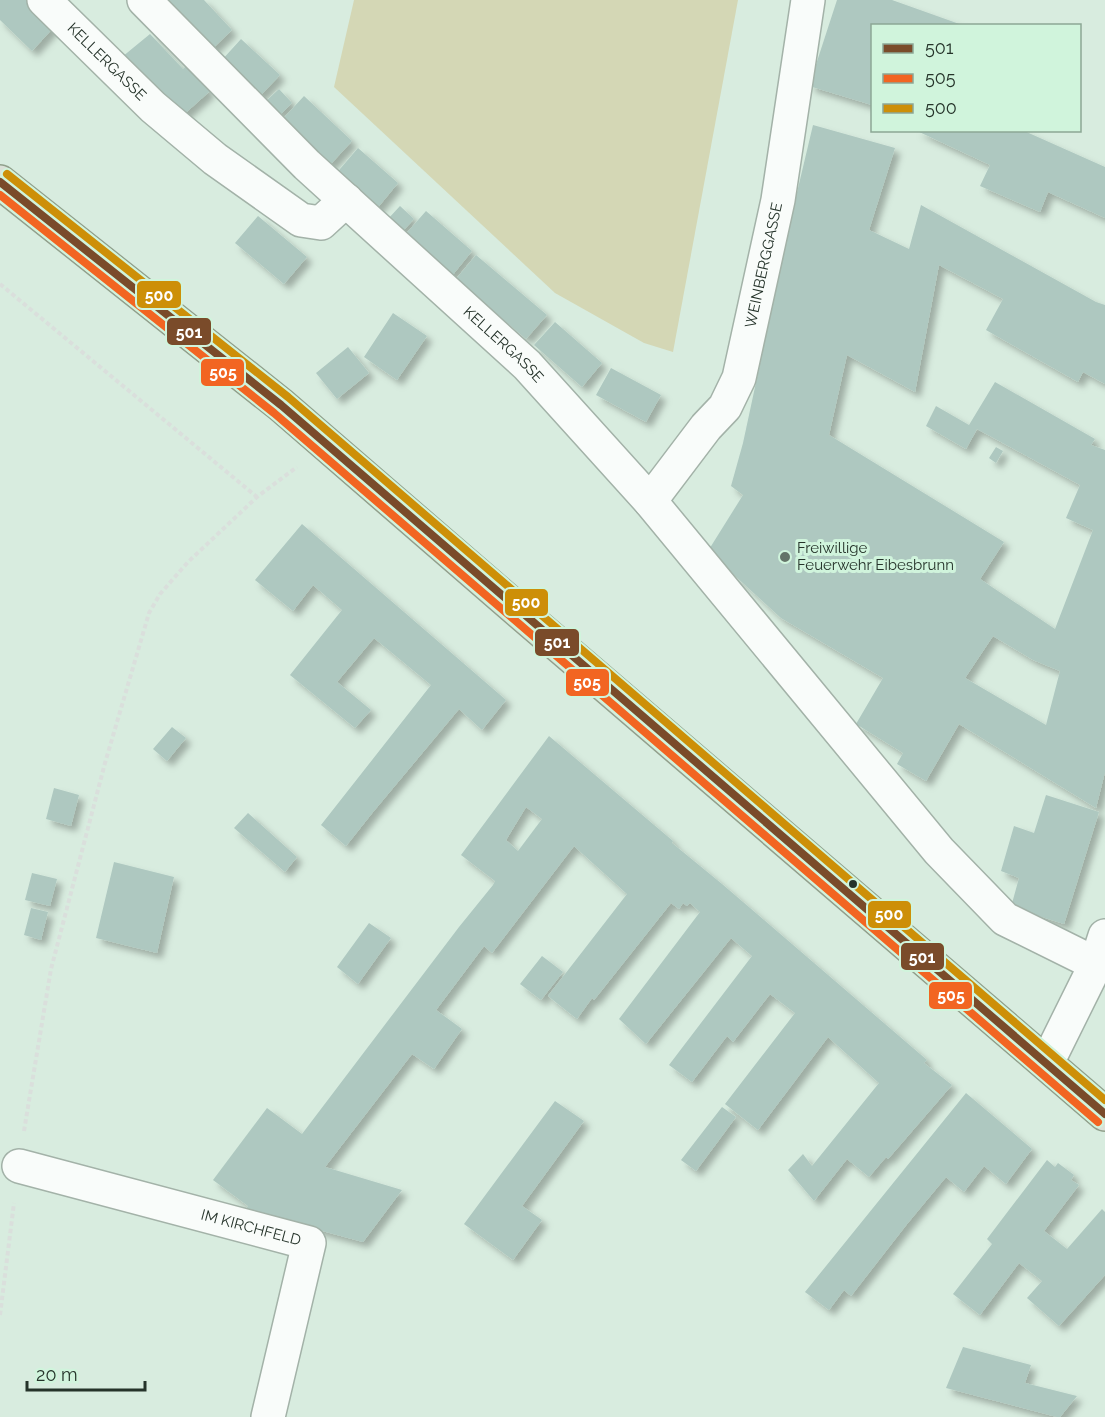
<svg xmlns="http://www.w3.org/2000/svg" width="1105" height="1417" viewBox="0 0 1105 1417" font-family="Raleway,sans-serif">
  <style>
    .green { fill: #d4d7b5 }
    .building { fill: #aec8c0; fill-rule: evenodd; filter: url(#shadow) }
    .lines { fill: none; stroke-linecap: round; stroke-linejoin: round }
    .street-casing { stroke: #a3b2a8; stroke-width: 36 }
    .primary-casing { stroke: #91a08c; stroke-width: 36 }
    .path { stroke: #dadfdc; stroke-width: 4; stroke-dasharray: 4.5 3; stroke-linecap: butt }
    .street { stroke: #f9fcfa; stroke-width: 33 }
    .primary { stroke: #dbe1d8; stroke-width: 33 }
    .bus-1-casing { stroke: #d0f4dc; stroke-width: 12 }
    .bus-2-casing { stroke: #d0f4dc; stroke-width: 12 }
    .bus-3-casing { stroke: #d0f4dc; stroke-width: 12 }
    .bus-1 { stroke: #7a4b2a; stroke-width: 8 }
    .bus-2 { stroke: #f26522; stroke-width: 8 }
    .bus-3 { stroke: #cd8f08; stroke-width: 8 }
    .poi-dot { fill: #647469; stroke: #d0f4dc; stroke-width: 2 }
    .bus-dot { fill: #25332a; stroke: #d0f4dc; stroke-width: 2 }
    .labels { text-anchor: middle; stroke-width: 6; stroke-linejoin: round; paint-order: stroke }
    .street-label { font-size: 15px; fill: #25332a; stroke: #d0f4dc }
    .poi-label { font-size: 15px; fill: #25332a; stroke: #d0f4dc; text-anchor: start }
    .line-badge { stroke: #d0f4dc; stroke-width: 2 }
    .badge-label { font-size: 16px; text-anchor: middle; font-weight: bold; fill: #fff }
  </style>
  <defs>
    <filter id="shadow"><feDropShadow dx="5.5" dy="5.5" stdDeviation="3" flood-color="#0004"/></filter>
  </defs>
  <rect width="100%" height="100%" fill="#d8ecdf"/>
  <path class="green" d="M354,0H738L673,352L644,343L555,293L334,87Z"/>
  <path class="building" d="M0,0H27L54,27L32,51L0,20Z
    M161,0H204L232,30L209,52Z
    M837,0H892L965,26H872V105L809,86Z
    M150,34L183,69L187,65L210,91L181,117L122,57Z
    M241,39L280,75L259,97L221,61Z
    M279,89L292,103L279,116L265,102Z
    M304,96L352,141L329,166L281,121Z
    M813,125L895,148L869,230L909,249L921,205L1096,302L1105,305V384L1083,372L1078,382L986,330L1003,299L939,265L915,392L847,355L829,435L1004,542L980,579L1055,629L1093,530L1066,518L1080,485L977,429L966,449L926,426L936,406L969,425L995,382L1095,439L1091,445L1105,450V772L1096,808L959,724L926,781L897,764L903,753L856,724L883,678L781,618L708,551L743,495L731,486L743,443L794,205ZM993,636L1033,660L1060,671L1046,725L965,678Z
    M915,130H1022L1105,167V218L1048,192L1040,212L980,186L990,165Z
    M358,148L398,183L375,211L334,176Z
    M400,206L414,219L401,233L387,220Z
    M426,211L472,251L451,277L404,236Z
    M258,216L307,257L284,284L235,243Z
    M476,255L547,315L526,339L456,279Z
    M393,313L427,336L397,380L364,357Z
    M555,322L602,363L582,387L534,345Z
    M348,347L369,373L337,399L316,373Z
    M611,368L661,395L646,422L596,395Z
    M996,447L1003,451L996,463L989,458Z
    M302,524L506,700L482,730L459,709L373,812L346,846L321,825L431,685L374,638L337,682L371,710L355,728L290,675L342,610L313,585L293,611L255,580Z
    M172,727L186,738L167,761L153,749Z
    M549,736L673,841L672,843L722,884L927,1060L924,1063L952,1085L888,1159L886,1157L869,1177L847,1159L814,1201L788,1170L803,1154L812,1166L879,1083L828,1037L758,1130L725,1104L795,1013L770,994L733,1042L727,1036L692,1082L669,1065L752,956L731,938L646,1044L619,1019L700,912L690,903L687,906L683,903L679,909L671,903L594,1000L592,998L577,1019L548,996L627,894L574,846L492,953L484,946L436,1010L462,1029L434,1069L412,1054L325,1167L402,1190L363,1242L245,1210L248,1206L213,1180L267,1108L302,1134L459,927L493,885L495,881L461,855ZM526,807L542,819L518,851L506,840Z
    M54,788L79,795L71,826L46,819Z
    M1046,795L1099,812L1064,924L1011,907L1019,878L1001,871L1014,826L1034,833Z
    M248,813L297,857L285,872L234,828Z
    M114,862L174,877L157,953L96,938Z
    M32,873L57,879L50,906L25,900Z
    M31,908L48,912L41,940L24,935Z
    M369,923L391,938L358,984L337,967Z
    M542,956L563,972L541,1000L520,984Z
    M966,1093L1032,1149L1006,1184L984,1166L964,1192L946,1177L907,1224L851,1296L844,1290L829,1310L805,1292Z
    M555,1101L584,1121L522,1206L542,1220L513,1260L464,1224Z
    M722,1107L736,1117L696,1171L681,1160Z
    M1047,1160L1055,1167L1058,1163L1074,1175L1071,1180L1079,1185L1044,1231L1067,1249L1102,1209L1105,1212V1275L1059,1326L1027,1298L1042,1281L1019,1263L980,1315L953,1294L992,1244L987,1239Z
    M963,1347L1031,1365L1025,1383L1077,1396L1060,1417H1057L946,1388Z"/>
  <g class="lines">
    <g class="street-casing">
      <g id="street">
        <path id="s1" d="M44,0L153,107L215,159L301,220L321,223L346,200"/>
        <path id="s2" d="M144,0L307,165L527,365L650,501L939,851L1005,919L1096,964"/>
        <path id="s3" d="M650,501L706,427L725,407L739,378L778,200L808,0"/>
        <path d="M1047,1063L1096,964L1105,936"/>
        <path id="s4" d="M19,1166L309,1243L268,1417"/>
      </g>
    </g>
    <g class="primary-casing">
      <path id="primary" d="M0,182L281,405L520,612L1105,1114"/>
    </g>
    <path class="path" d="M0,284L257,497
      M24,1131L51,969L105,763L149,613L160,594L188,562L257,497L297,467
      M0,1315L14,1203"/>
    <use href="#street" class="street"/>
    <use href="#primary" class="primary"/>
    <g class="bus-1-casing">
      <path id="bus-1" d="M0,182L281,405L1105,1114"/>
    </g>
    <g class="bus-2-casing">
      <path id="bus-2" d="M0,195L274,413L1098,1122"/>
    </g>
    <g class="bus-3-casing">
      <path id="bus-3" d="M7,174L288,397L1105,1100"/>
    </g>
    <use href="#bus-1" class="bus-1"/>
    <use href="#bus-2" class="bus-2"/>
    <use href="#bus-3" class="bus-3"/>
  </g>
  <circle class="poi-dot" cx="785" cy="557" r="6"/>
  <circle class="bus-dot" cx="853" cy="884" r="5"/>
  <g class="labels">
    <g class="street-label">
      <text dy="5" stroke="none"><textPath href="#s1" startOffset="88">KELLERGASSE</textPath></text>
      <text dy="5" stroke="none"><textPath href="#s3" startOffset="268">WEINBERGGASSE</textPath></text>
      <text dy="5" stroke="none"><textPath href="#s2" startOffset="498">KELLERGASSE</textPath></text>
      <text dy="5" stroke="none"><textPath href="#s4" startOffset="240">IM KIRCHFELD</textPath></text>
    </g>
    <g class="poi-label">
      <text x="797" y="553">Freiwillige<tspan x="797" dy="17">Feuerwehr Eibesbrunn</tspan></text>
    </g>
  </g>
  <g class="line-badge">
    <rect x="136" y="280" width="46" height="29" rx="6" fill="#cd8f08"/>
    <rect x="166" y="317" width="46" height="29" rx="6" fill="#7a4b2a"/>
    <rect x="200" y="358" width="45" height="29" rx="6" fill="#f26522"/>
    <rect x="504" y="588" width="45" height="29" rx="6" fill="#cd8f08"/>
    <rect x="534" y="628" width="46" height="29" rx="6" fill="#7a4b2a"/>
    <rect x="565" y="668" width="45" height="29" rx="6" fill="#f26522"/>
    <rect x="867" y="900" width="45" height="29" rx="6" fill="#cd8f08"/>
    <rect x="900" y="942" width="45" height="29" rx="6" fill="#7a4b2a"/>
    <rect x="928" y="981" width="45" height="29" rx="6" fill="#f26522"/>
  </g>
  <g class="badge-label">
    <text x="159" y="301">500</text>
    <text x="189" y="338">501</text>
    <text x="223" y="378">505</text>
    <text x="526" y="608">500</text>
    <text x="557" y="648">501</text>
    <text x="587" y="688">505</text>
    <text x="889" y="920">500</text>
    <text x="922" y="963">501</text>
    <text x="951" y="1001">505</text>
  </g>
  <rect x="871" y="24" width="210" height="108" fill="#d0f4dc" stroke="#8ca795" stroke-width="1.5"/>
  <rect x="883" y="44" width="30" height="9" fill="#7a4b2a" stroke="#8ca795" stroke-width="1.5"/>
  <text x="925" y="54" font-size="18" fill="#25332a">501</text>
  <rect x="883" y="74" width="30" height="9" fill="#f26522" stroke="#8ca795" stroke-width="1.5"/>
  <text x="925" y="84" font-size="18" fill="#25332a">505</text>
  <rect x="883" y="104" width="30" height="9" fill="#cd8f08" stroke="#8ca795" stroke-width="1.5"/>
  <text x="925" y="114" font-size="18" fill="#25332a">500</text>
  <path d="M27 1381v9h118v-9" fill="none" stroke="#25332a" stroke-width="3"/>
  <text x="36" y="1381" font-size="18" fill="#25332a" stroke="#d0f4dc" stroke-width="4.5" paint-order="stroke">20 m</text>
</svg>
